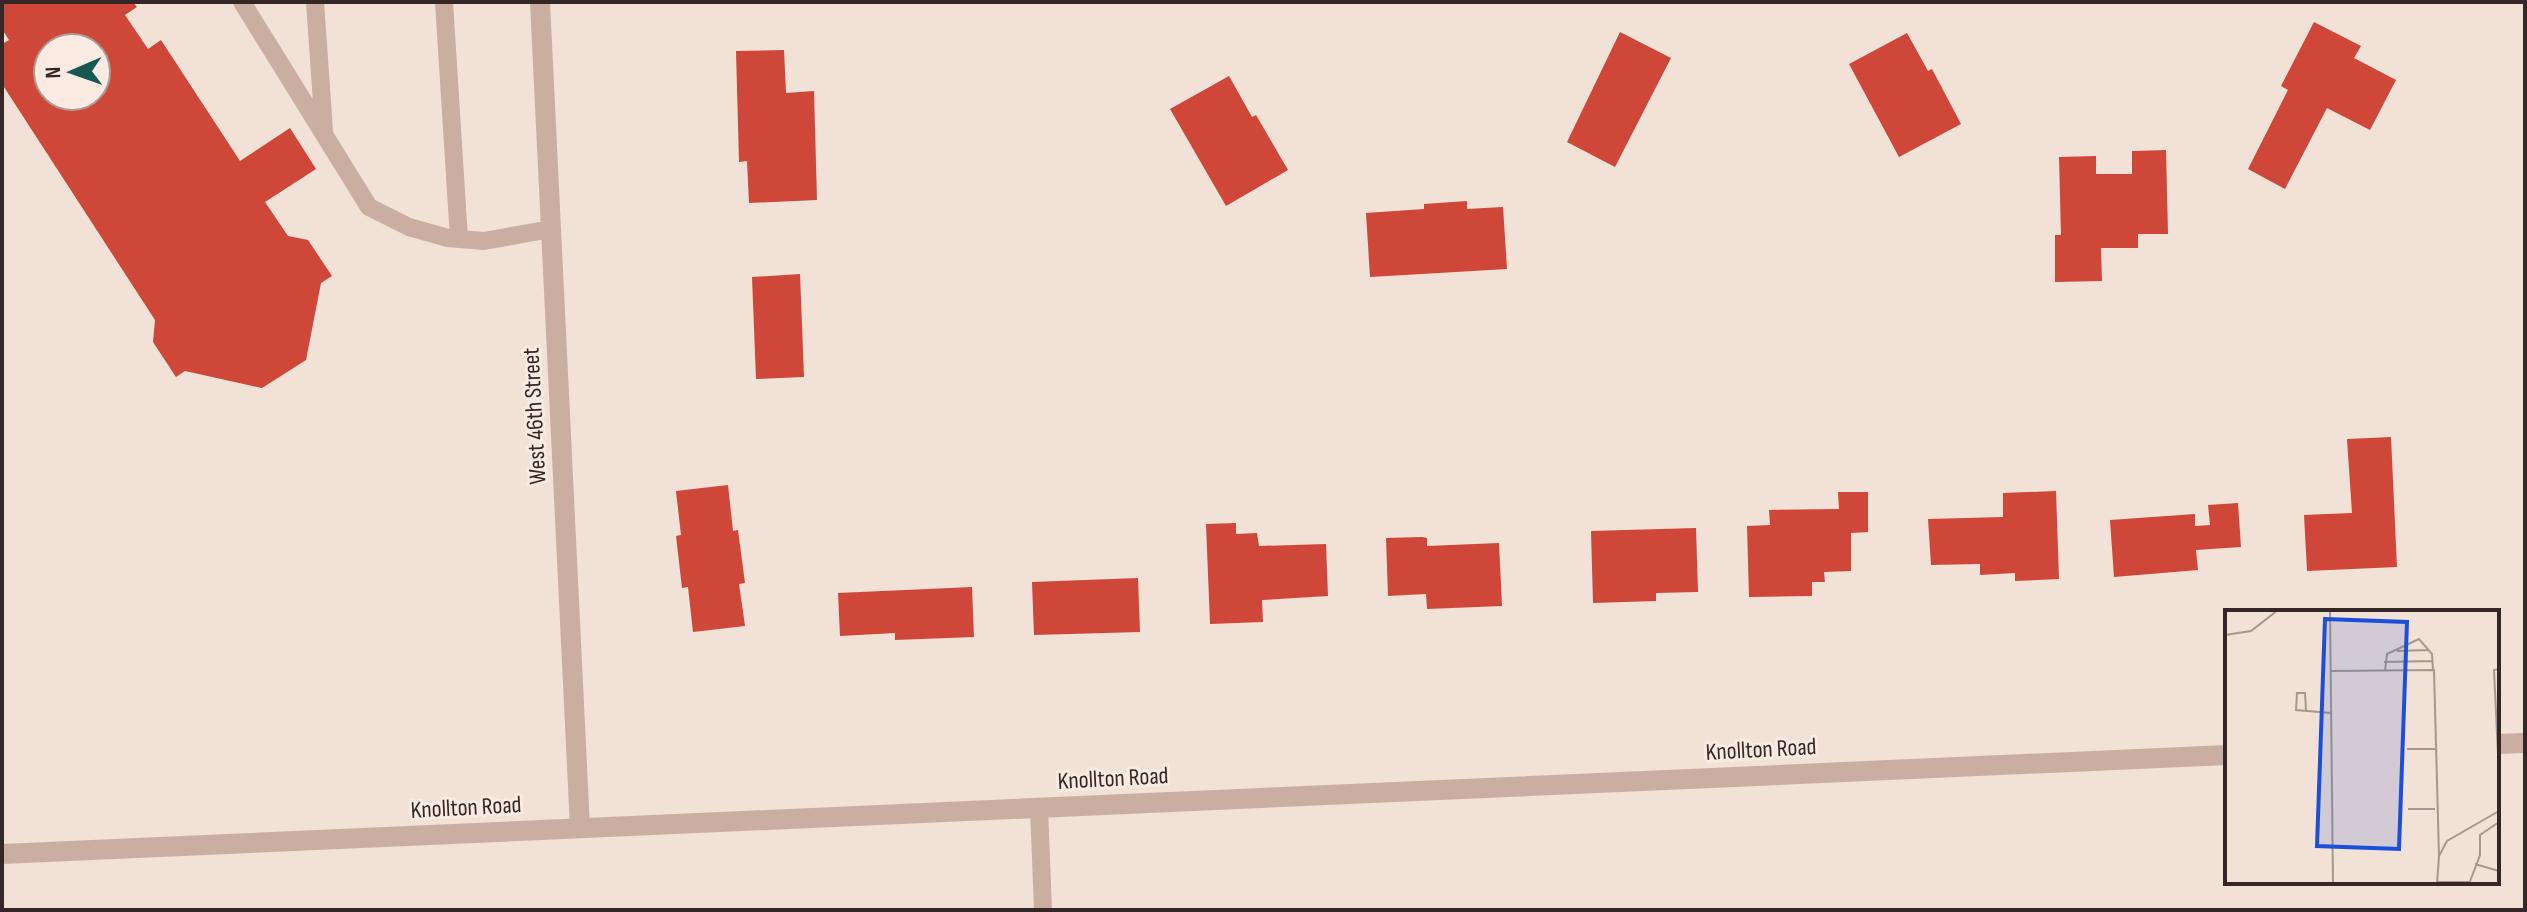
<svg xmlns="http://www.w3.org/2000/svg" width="2527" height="912" viewBox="0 0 2527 912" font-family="'Sofia Sans Condensed',sans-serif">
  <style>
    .building { fill: #ce4738; fill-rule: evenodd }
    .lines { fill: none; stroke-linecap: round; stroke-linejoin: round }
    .service { stroke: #caaea1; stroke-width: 18 }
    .minor { stroke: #caaea1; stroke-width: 20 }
    .tertiary { stroke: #caaea1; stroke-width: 20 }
    .labels { text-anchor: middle; stroke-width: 6; stroke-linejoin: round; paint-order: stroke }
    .street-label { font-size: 24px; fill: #342725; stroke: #faebe2 }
    .inset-road { fill: none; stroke: #a6978f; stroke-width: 2 }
    .view { fill: #1d4ed8; fill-opacity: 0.15; stroke: #1d4ed8; stroke-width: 4 }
    .inset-edge { fill: none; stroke: #342725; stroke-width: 4 }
  </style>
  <rect width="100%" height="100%" fill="#f2e1d6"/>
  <path class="building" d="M2,2H133L137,7L125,15L148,49L161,40L240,161L290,128L316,169L265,202L288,236L308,240L332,276L321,283L306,360L262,388L185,371L176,377L153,342L155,320L2,84V44L9,40L2,29ZM48,48H96V96H48Z
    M2314,22L2361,46L2354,58L2396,80L2370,130L2327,108L2285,189L2248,169L2288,90L2281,86Z
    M1620,32L1671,58L1615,167L1567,142Z
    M1907,33L1928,71L1932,69L1961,124L1899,157L1849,64Z
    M784,50L786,93L814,91L817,200L749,203L747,161L739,162L736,51Z
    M1229,76L1252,117L1256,115L1288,170L1226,206L1170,109Z
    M2166,150L2168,234H2138V248H2101L2102,281L2055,282V235H2061L2059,157L2096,156V174H2132V151Z
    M1467,201V209L1503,207L1507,269L1370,277L1366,213L1424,209V204Z
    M800,274L804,377L756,379L752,277Z
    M2391,437L2397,567L2307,571L2304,515L2352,513L2347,439Z
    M728,485L733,531L738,530L745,583L739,584L745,626L693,632L688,587L682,588L676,536L681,535L676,491Z
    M2056,491L2059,579L2015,581V573L1980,575V564L1931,565L1928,519L2003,517V493Z
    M1838,492H1868V532L1851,533V571L1824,572L1825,582H1812V596L1749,597L1747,526L1770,525L1769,510L1839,509Z
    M2238,503L2241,547L2196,550L2198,570L2114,577L2110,520L2195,514V526L2210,525L2208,505Z
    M1236,523V534L1257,533L1259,546L1326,544L1328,596L1262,600L1263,622L1210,624L1206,524Z
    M1696,528L1698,592L1656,593V601L1593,603L1591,531Z
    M1422,537L1427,538V546L1499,543L1502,606L1427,609L1426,594L1388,596L1386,538Z
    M1138,578L1140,632L1034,635L1032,582Z
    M972,587L974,637L895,640V633L840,636L838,593Z"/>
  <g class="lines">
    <path class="service" d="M242,2L369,207L409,227L448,238L484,241L551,229
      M315,2L324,131
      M444,2L459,239
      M1039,808L1043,910"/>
    <path class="minor" d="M540,2L580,828"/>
    <path class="tertiary" d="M2497,744L2525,743
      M2,854L2227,755"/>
  </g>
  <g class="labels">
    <g class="street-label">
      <text transform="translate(534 416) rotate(-93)" y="8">West 46th Street</text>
      <text transform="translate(1761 749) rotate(-3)" y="8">Knollton Road</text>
      <text transform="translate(1113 778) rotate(-3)" y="8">Knollton Road</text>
      <text transform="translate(466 807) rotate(-3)" y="8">Knollton Road</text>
    </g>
  </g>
  <g transform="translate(2225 610)">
    <rect width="274" height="274" fill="#f2e1d6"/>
    <path class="inset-road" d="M105,0L108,274M0,25L26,21L53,0M172,41L203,40M159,52L208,51M274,59L269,60L274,165M106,61L209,60L214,246M160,61L162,44L194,29L207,44L208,60M81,100L80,83H72L71,100L106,103M182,139H210M183,199H210M250,254L274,261M212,272H244M212,274L214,246L222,231L274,201M244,274L255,245V225L274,212"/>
    <path class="view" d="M100,9L182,12L174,239L92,236Z"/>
    <rect width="274" height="274" class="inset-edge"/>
  </g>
  <rect width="2527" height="912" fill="none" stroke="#342725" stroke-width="8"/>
  <g transform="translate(72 72) rotate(268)"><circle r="38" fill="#faebe2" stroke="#ab9d96" stroke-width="2"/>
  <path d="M0-6L14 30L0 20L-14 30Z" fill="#185853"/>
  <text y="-12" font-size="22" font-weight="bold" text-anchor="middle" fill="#342725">N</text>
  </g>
</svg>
